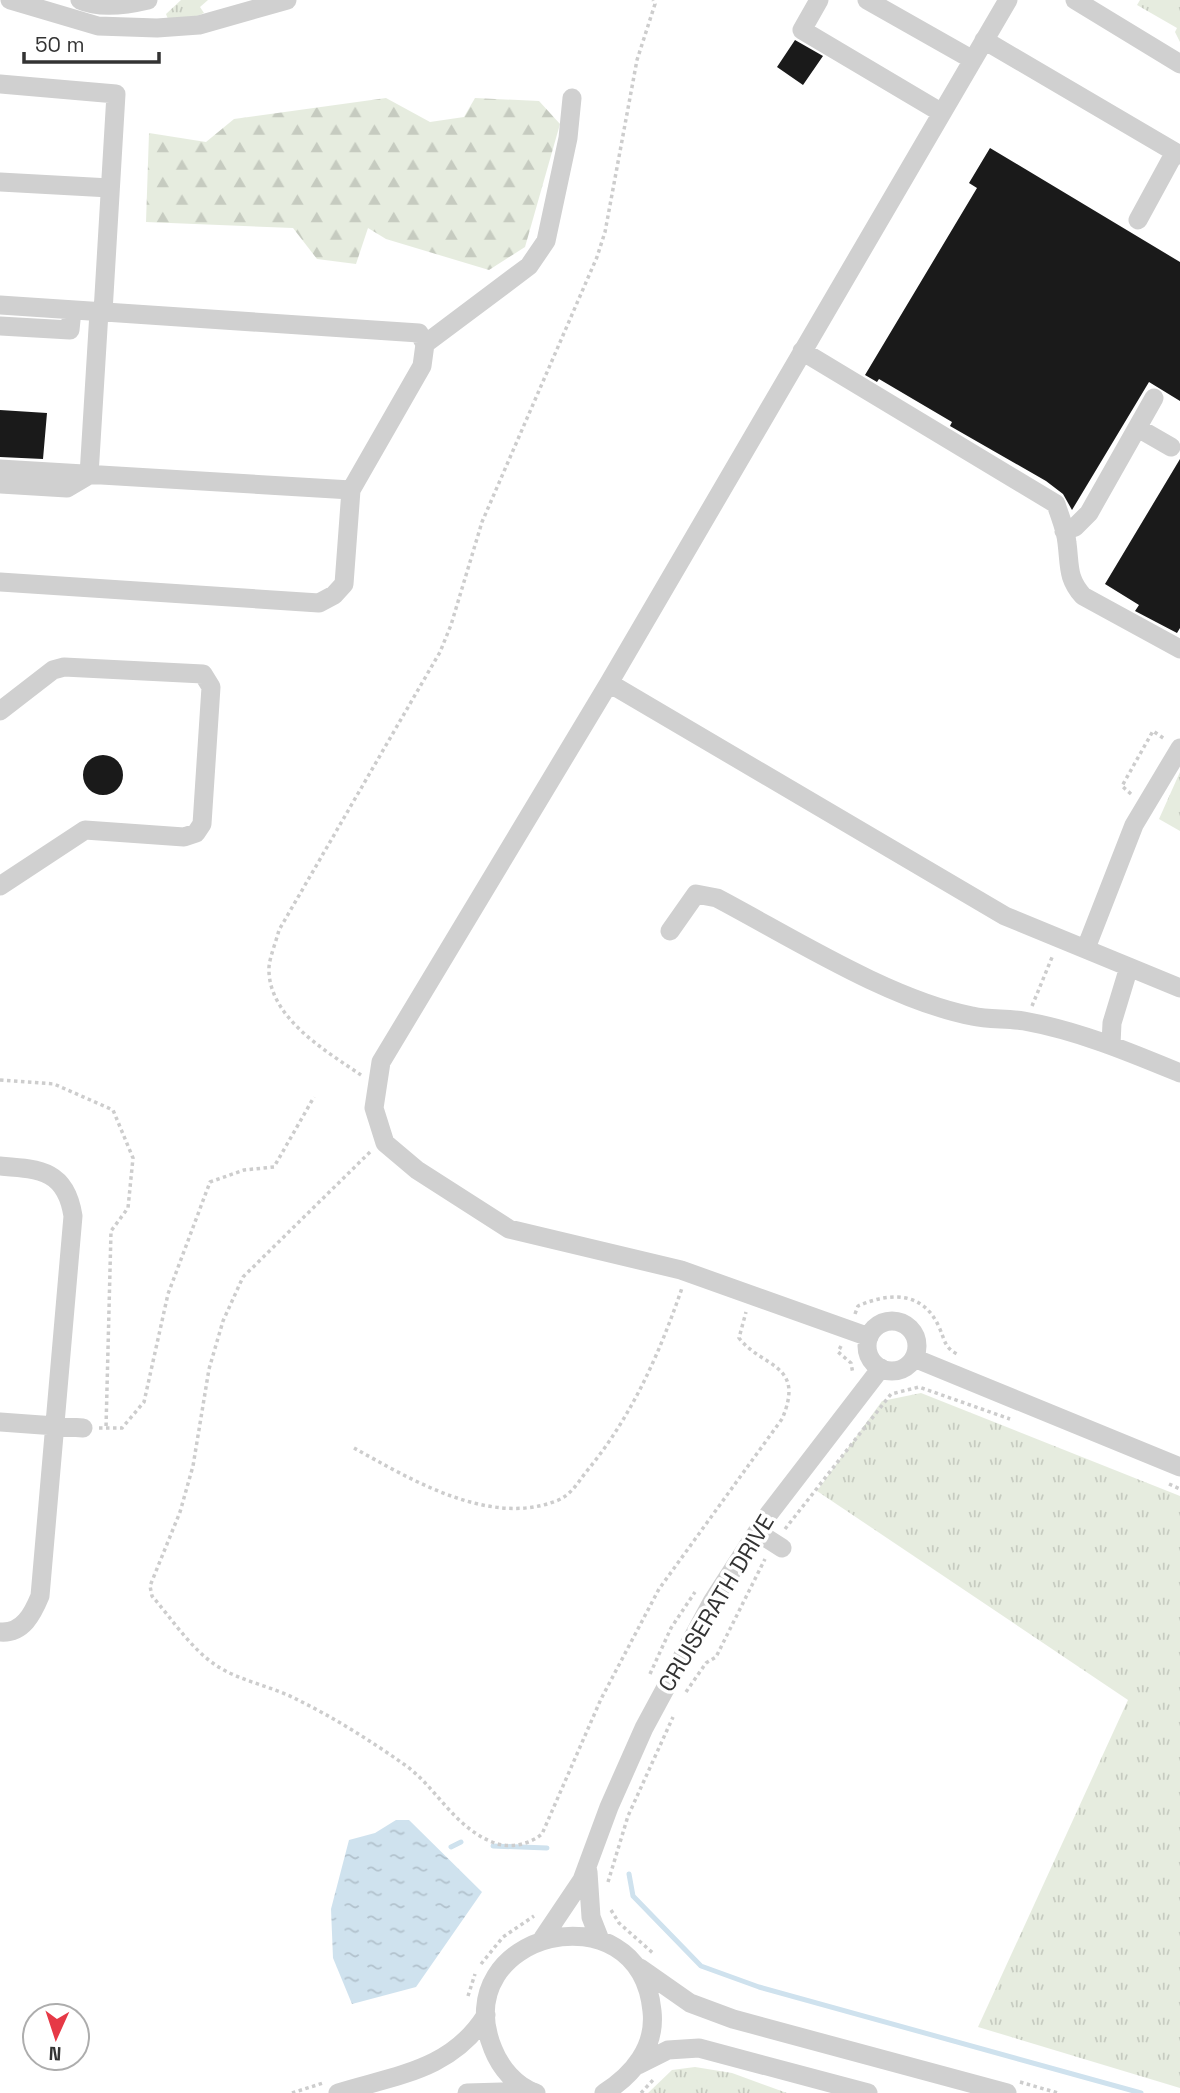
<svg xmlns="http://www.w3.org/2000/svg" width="1180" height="2093" viewBox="0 0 1180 2093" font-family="'Space Grotesk',sans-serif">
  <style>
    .grass { fill: url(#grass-tufts) }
    .forest { fill: url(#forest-firs) }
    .water { fill: url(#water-ripples) }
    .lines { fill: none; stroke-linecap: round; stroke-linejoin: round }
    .stream { stroke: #cfe2ee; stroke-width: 5 }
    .building { fill: #1a1a1a }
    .path { stroke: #cdcdcd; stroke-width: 3.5; stroke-dasharray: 3.5 3.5; stroke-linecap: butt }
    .minor { stroke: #d0d0d0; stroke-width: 19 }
    .labels { text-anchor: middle; stroke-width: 7; stroke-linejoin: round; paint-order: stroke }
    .street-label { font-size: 23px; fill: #333; stroke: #fff }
  </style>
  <defs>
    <pattern id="grass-tufts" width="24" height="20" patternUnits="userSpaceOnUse" patternTransform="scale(1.75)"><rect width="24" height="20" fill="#e6ecdf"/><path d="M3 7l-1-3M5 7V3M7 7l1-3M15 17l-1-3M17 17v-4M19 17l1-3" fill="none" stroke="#c6cbc0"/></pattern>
    <pattern id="forest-firs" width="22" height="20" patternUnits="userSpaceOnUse" patternTransform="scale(1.75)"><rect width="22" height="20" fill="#e6ecdf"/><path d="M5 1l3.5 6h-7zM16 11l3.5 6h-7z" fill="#c6cbc0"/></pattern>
    <pattern id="water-ripples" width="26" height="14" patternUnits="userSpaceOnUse" patternTransform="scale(1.75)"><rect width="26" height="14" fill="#cfe2ee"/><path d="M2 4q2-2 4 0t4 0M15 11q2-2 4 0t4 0" fill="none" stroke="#b2c2cd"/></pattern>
  </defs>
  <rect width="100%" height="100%" fill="#fff"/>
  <path class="grass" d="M181,0H208L200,7L204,13L190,19H168L166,14Z
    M1140,0H1180V42L1175,32L1177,28L1137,5Z
    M1180,772V831L1159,819Z
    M921,1393L1180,1496V2088L978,2027L1128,1700L817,1491L882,1401Z
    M695,2067L732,2073L787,2093H648L672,2070Z"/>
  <path class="forest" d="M386,98L430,122L464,117L475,98L539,101L560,124L525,247L489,270L386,239L368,228L356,264L317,259L293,228L146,222L149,133L206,142L234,119Z"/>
  <path class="water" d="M396,1820H409L482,1892L416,1987L352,2004L333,1958L331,1909L349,1840L375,1833Z"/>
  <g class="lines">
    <path class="stream" d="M493,1846L547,1848
      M451,1847L461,1842
      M629,1874L633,1896L701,1966L759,1987L1141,2093"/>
  </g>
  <path class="building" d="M795,40L823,56L803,85L777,67Z
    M990,148L1180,262V401L1149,382L1072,510L1063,494L1046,481L950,426L952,422L879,379L877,382L865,375L977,188L969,183Z
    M0,410L47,413L43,459L0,457Z
    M1180,459V628L1177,633L1135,611L1139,605L1105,584Z
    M83 775a20 20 0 1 1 40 0a20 20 0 1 1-40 0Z"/>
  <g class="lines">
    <path class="path" d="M1131,794L1122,786L1153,731L1166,740
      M1032,1006L1053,955
      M361,1075C326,1051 267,1017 269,967C270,956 276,942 279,930L440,652L451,625L482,522L597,257L605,232L637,60L655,4L653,0
      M0,1080L54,1084L113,1110L133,1158L128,1208L111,1231L106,1428
      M370,1152L243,1277L223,1321L209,1369L193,1466L180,1512L150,1586L152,1596C172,1619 191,1649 217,1666C240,1681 271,1686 296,1699C333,1717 371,1741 405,1765C436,1787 453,1826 492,1842C508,1849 529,1845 542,1834L601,1699L659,1589L782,1419C806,1363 762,1368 739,1338L746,1312
      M855,1314L858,1306C890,1292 923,1291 939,1327C945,1340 944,1347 957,1354
      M841,1346L838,1352L851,1363L853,1374
      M99,1428H122L144,1402L168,1294L210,1182L244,1170L274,1167L314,1097
      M354,1448C410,1479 489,1527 556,1501C570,1496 577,1484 586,1472C631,1418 659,1355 682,1288
      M1169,1484L1180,1489
      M785,1529L891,1394L919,1387L1010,1419
      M650,1674L671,1628L695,1592
      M686,1692L706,1663L716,1657L765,1559
      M608,1882L628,1816L673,1717
      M611,1910L619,1923L654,1954
      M481,1964L503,1937L534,1916
      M468,1996L475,1974
      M1020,2082L1058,2093
      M292,2093L323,2083
      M641,2093L654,2079"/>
    <path class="minor" d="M10,0L98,26L157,28L199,25L287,0
      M80,0C100,9 127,5 148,0
      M819,0L802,30L942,113
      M867,0L973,60
      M1075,0L1180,64
      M984,40L1180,155
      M0,84L116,94L103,312
      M0,182L110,188
      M1138,220L1175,152
      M0,305L419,333L425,344L422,366L351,490L344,584L334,595L319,603L0,582
      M0,326L70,330L72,310
      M425,344L529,266L546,241L568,138L572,98
      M802,351L1056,504C1060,517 1066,530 1067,543C1070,566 1067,578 1083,596L1180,649
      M1138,428L1171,447
      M0,469L351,490
      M89,475L99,312
      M0,484L67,488L89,475
      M1064,531L1075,527L1089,513L1154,398
      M609,683L1005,916L1180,988
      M0,711L53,670L64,667L203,674L211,687L202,824L196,833L184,837L85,830L0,886
      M670,931L696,894L717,898C791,937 890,1000 972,1016C989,1020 1007,1018 1024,1021C1079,1031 1129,1052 1180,1073
      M1086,948L1134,825L1180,748
      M1111,1044L1112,1023L1129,967
      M0,1166C40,1169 66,1170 73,1216L40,1596C33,1613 23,1634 0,1632
      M867 1346a25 25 0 1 1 50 0a25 25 0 1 1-50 0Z
      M869,1337L681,1270L509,1229L417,1170L385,1143L374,1108L381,1062L609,683L1008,0
      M914,1358L1180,1467
      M0,1422L83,1428
      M757,1532L782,1548
      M588,1872L591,1917L600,1940
      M543,1938L582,1880L609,1807L644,1728L712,1602L768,1515L881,1368
      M640,1968L690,2003L733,2019L1007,2093
      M638,2065L668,2050L699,2048L868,2093
      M338,2093C396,2075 452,2070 486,2015
      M467,2093L531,2091
      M536,2093C516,2087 500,2067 493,2049C445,1932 640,1885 652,2011C656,2047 633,2075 604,2093"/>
  </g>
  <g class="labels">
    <g class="street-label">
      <text transform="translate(716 1603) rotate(-59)" y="8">CRUISERATH DRIVE</text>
    </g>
  </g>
  <g transform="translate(56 2037) rotate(183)"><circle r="33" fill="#ffffff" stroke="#adadad" stroke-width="2"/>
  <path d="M0-5L12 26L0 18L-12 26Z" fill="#e63946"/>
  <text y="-10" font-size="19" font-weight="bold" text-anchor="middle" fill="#333333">N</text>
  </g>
  <path d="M24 52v10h135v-10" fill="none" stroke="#333333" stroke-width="3.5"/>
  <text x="35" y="52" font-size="21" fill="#333333" stroke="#ffffff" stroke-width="5" paint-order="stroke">50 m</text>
</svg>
